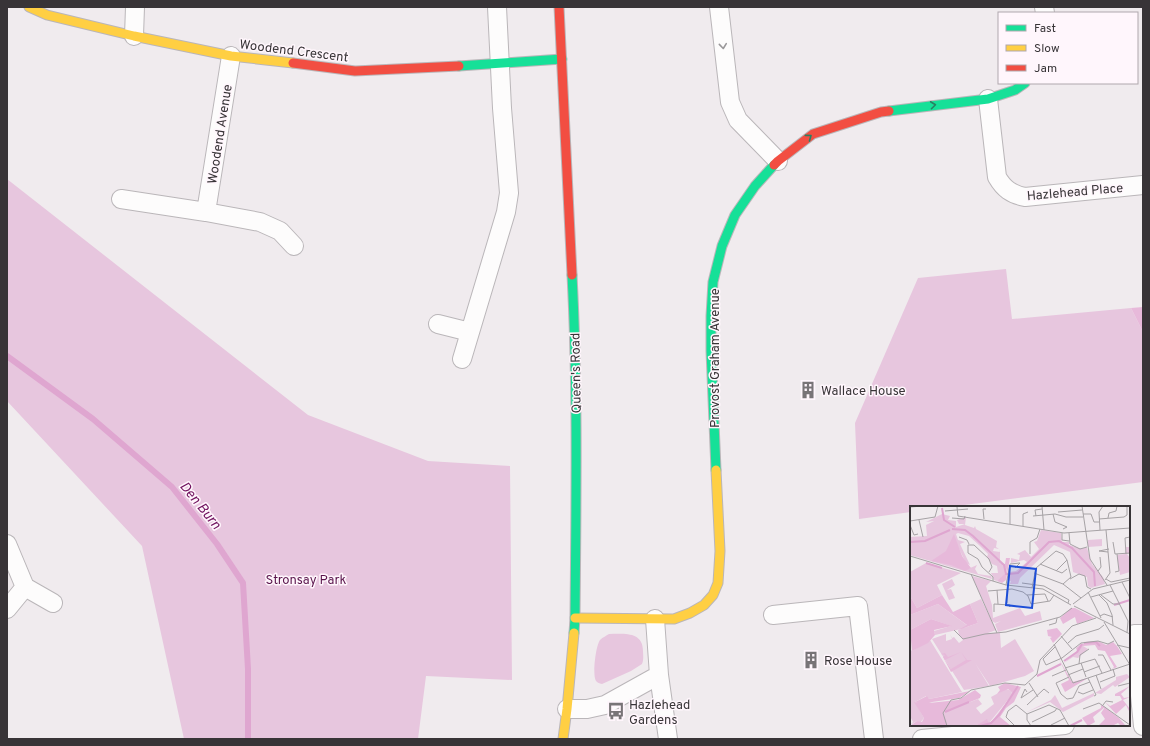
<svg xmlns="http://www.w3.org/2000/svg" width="1150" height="746" viewBox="0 0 1150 746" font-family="Overpass,sans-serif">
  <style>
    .green { fill: #e7c6de }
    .forest { fill: #e7b9da }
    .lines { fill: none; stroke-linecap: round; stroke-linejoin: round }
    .stream { stroke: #dfa6d0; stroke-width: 6 }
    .street-casing { stroke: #bab6b9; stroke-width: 20 }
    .fast-casing { stroke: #bab6b9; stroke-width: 11 }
    .slow-casing { stroke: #bab6b9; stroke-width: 11 }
    .jam-casing { stroke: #bab6b9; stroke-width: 11 }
    .street { stroke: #fdfcfc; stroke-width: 18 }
    .fast { stroke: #16e098; stroke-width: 9 }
    .slow { stroke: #ffcf43; stroke-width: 9 }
    .jam { stroke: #f24e42; stroke-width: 9 }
    .oneway { stroke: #9a989a }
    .oneway2 { stroke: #298163 }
    .labels { text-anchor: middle; stroke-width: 3; stroke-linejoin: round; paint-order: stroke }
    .street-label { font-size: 13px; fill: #383437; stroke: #fff6fc }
    .poi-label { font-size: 13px; fill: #383437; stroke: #fff6fc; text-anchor: start }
    .park-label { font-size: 13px; fill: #5a144c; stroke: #fff6fc }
    .water-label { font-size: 14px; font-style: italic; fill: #70115e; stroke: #fff6fc }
    .inset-river { fill: none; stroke: #dfa6d0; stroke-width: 2 }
    .inset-road { fill: none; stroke: #a6a2a5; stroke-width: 1 }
    .view { fill: #1d4ed8; fill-opacity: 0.15; stroke: #1d4ed8; stroke-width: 2 }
    .inset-edge { fill: none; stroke: #383437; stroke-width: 2 }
  </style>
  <rect width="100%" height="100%" fill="#f0ebee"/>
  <path class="green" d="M7,179L308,415L428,461L510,466L512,680L426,676L418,739H184L142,546L7,401Z
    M1006,269L1012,319L1131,308L1143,332V482L949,507H911V512L859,519L855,423L918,278Z
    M609,634C623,634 643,631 643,651C643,655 644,659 642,664L631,671L602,684C599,683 598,683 596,681C592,675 596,645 600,640C603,637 606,636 609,634Z"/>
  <path class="forest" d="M1143,307V332L1131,308Z"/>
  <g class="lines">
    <path class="stream" d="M7,356L93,419L172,487L217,544L243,583L248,669V739"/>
    <g class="street-casing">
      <path id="street" d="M719,7L730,102L738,120L778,161
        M1044,7L1045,13
        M134,36L135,7
        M988,99L997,177C1004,189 1011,194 1025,197L1143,185
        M121,199L206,212L260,222L280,231L294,246
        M206,212L231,56
        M438,324L470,332
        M462,359L506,212L509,193L502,108L497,7
        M7,544L25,587L53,603
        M7,609L25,587
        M773,615L858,606L874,739
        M655,619L659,675L668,739
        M1143,634H1134L1143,726
        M567,709H587L605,705L659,675
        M922,739L1065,725"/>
    </g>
    <g class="fast-casing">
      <path id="fast" d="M459,66L562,59
        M889,111L988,99L1015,90L1025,83
        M572,275C578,389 576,504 575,618L574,633
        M716,470L711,351V316L713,282L722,246L735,215L755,186L774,165"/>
    </g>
    <g class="slow-casing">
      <path id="slow" d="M29,7L47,15L134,36L231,56L293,63
        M575,618L674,619L690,613L704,605L713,595L718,583L720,551L716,470
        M563,739L567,709L574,633"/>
    </g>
    <g class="jam-casing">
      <path id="jam" d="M559,7L572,275
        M293,63L355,71L459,66
        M774,165L778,161L813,134L881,112L889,111"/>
    </g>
    <use href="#street" class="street"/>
    <use href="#fast" class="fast"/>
    <use href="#slow" class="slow"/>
    <use href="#jam" class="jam"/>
  </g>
  <defs><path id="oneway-chevron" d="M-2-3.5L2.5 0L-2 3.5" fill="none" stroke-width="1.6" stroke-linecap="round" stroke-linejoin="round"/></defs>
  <use class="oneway" href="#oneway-chevron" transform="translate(723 46) rotate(84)"/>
  <g class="oneway2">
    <use href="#oneway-chevron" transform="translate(933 105) rotate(-7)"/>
    <use href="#oneway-chevron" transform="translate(809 137) rotate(-36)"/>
  </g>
  <defs>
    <g id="building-bare" transform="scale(1.38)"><path d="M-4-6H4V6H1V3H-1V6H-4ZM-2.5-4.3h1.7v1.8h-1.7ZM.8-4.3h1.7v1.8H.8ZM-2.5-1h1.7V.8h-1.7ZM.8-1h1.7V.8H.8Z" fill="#787477" stroke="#fff6fc" stroke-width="2.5" paint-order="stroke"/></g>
    <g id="bus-bare" transform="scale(1.38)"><path d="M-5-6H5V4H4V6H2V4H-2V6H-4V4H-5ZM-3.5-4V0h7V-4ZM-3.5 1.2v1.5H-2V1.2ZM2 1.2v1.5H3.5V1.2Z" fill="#787477" stroke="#fff6fc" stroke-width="2.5" paint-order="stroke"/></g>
  </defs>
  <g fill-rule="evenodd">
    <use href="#building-bare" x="808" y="390"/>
    <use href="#building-bare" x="811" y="660"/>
    <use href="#bus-bare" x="616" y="711"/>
  </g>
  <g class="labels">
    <g class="street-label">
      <text transform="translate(294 50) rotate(7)" y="5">Woodend Crescent</text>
      <text transform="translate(219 134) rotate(-81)" y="5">Woodend Avenue</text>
      <text transform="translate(1075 191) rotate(-5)" y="5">Hazlehead Place</text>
      <text transform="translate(714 358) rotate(-90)" y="5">Provost Graham Avenue</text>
      <text transform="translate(575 373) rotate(-91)" y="5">Queen's Road</text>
    </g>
    <g class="poi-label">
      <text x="821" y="395">Wallace House</text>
      <text x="824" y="665">Rose House</text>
      <text x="629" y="709">Hazlehead<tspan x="629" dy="15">Gardens</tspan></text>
    </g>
    <g class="park-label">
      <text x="306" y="584">Stronsay Park</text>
    </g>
    <g class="water-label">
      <text transform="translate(201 505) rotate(51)" y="5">Den Burn</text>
    </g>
  </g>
  <g transform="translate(910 506)">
    <rect width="220" height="220" fill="#f0ebee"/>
    <path d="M32,8L40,10L38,14L46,15V21L55,18H49L47,14L56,11L55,19L64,22L65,20L66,23L87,35L86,41L89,43L84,42L83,45L90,46L89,57L96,62L97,69L87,75L84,74L81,67H88L87,60L82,58L77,51L78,48L70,40L59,30L48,27L46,28L48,34L55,36L50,38L60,59L56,57L43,31L58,63L67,59L65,63L68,68L81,70L82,73L0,49V31L17,30L16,19L24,15L16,16ZM131,24L151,27L152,36H159V39L169,42H177L182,58L193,71L195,78L181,82L178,80L177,71L163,66L160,46L144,39L110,72L108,78H100L101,75L97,74L99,66L106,65L117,56L114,54L101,57V52L109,54L110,49L107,48L115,44L121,51L129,43L124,36L127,35ZM192,33V40L178,41V34ZM216,41H220V47L217,48L220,52V66L210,69L207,49L215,48ZM16,57L51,67L27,79L32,89L7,102L0,90V66ZM62,70L81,75L76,80L82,99L83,112L110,102L115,110L130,105L132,114L88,126L85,118L91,115L85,117L82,115ZM42,73L45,79L37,84L41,83L45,92L39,94L32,78ZM71,93L86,124L78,127H90L91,142L105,133L124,165L115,170L80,180L65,157L79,180L54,184L22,133L36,128V135L42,133L40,128L42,132L44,131L49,137L53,134L49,129L48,124L51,123L25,129L24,125L41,120L21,113L0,124V109L28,98L58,120L54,122L68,117L60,98ZM20,134L52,186L19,193L16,190L5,196L14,212L10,217L7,215L0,219L3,216L0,210V143L2,145ZM173,140L178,143L168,152L163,151L154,157ZM217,168L220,171L205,181L203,179L191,188L185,187L206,174V171ZM96,183L102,185L101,190L79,217L77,214L65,220L58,208L65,220H38L33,210V207L68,193L72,198L66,202L71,208L84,198L81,191ZM184,187V190L153,206L140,196L115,207L141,194L145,189L152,202Z" fill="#e7c6de"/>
    <path d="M44,28L52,50L61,62L55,65L41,59L21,55L36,45ZM90,43V57L95,58L96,52H100L96,74L92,77L87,75L97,66L96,62L89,57ZM32,89L43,106L60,98L68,117L48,124L57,119L28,98L0,109V90L7,102ZM161,102H165L184,112L167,118L165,111L153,118L150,112ZM21,113L42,120L24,124L25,129L18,137L2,145L0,124ZM147,122L152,128L143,137L140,132L142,131L138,130L137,124ZM188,135L196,139L203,136L207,140L212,148L200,150L207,161L202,163L204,161L195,145L188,144L185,139L173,140L168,147L166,142L171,138ZM51,146L57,154H62L41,166L33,151L35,149L31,148L35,147L38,151ZM51,146L56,154L41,163L35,154ZM149,153L162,176L178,172L155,186L151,178L159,174ZM95,177L111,181L104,196L96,202L90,211L101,220H65L77,213L79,217L82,215L100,192L102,186L98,183L87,188L90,184L88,181ZM220,180L211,188L214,192L220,191L213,194L220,203V207L216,199L206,208L195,196L200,200L212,194L210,190H205V188ZM65,184L71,189L70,192L33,207L38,220H0L7,215L12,216L14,212L4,196L8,197L5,196L17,190L19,193L60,185L49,192L22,196L19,197L48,194ZM191,199L195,201L183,211L185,216L178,220L172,212L191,202ZM195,201L209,212L215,219L211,220L208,217L202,220H188L195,213L191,207Z" fill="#e7b9da" fill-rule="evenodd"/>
    <path class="inset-river" d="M32,2L34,14L45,21M42,23L55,24L63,30L94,59L96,68H99L108,67L139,36L149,35L162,42L184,66L185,80M0,36L15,35L40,24M16,57L32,62M204,99L220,94M174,137L186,136L190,140M154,155L167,146L172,138M127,170L151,158M35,206L59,196M70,220L81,217L89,209L108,180M160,220L172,214"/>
    <path class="inset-road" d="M100,0V18M132,0L134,24M172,0L180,53L197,79M0,1L13,0M47,1L48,10L154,27L220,22M35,5L58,3M148,6L172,4M143,8L145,16L157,21L153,23M173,8H181L184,16H189M123,10L145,8L156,11H173M126,10L125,4L132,3M42,12L54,13L55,10M198,12L199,7L206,5L207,0M74,13L73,3H76M189,13L214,11L217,9V0M9,14L13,31M0,15L25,11L28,0M0,19L4,29L8,28M113,20V8L118,6M190,24L189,6L193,0M152,27V34L159,35M159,27L160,38L170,43L177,41M49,31L57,34L59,38M203,36L205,48L220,47M198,46L189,45L199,43M120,48V36L127,32L130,23M216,48L215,32L220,31M0,50L96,79L133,83L161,99M130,58L152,67L157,63M146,65L157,54M188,65L191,61L190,51M79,66L82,61L79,53L64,39H58V47L68,53L72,61L83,71V75M205,66L209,65L207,48M124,67L153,78L171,92M61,68L87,127M160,73L169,68L175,70L177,81L181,83M196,73L201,76L220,72M195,74L200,67L196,24M212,76L220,92M112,77L134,80L159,94L158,97M96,79L100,58L110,57L105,62M200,79L218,115L217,127M122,82L126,62L146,45L153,48L157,54L161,71L153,78M87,84L88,98M78,85L102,83L113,86L118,90L121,98L140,95L144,89M178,86L191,112M117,89L135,88L138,95M189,89L197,97L202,109L203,119M191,89L203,98H210M181,91L203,85M97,97V83M163,98L183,83L220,74M164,100L220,128M84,106V98L100,99V101L98,99M190,110L194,108L203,111M194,116L220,159M139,119L146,117L147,112M44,124L53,133L75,128L96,126L150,111L162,102M151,130L162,143M158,137L166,130L189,123L194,119M144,138L163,177L220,158M207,139L220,142M145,141L133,153L136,159L152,152L171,137L188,135L198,138L204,135M188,149H193L201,164M171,157L176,171M169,158L170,149L179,143M155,162L185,153L192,167M174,166L190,160M158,169L173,163M186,169L191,183M142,170L156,164M159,171L146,177L151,188L157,193L163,192L169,180L180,176M178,172L186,189L184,190M190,176L205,170L203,163M119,177L128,191M208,180L220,177M117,186L115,183L111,192L123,184M168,186L173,188L183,184M117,199L134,183L139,187M193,199L196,195L203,196M173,203L189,197L220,219M117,208L139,199L150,204L159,220M117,208V214L121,220M122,216L145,205L147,202M141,219L155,212M37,220L33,207L41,194L51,192L61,184L95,177L115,179L127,168L130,154L162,120L186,112M105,220L96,211L98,205L106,199L117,208"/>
    <path class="view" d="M100,60L126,63L122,102L96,99Z"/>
    <rect width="220" height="220" class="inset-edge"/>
  </g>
  <rect width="1150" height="746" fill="none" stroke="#383437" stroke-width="16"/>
  <rect x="998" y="12" width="140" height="72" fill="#fff6fc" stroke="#afa8ad"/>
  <rect x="1006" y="25" width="20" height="6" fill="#16e098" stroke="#afa8ad"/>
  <text x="1034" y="32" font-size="12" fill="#383437">Fast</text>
  <rect x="1006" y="45" width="20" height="6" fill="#ffcf43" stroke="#afa8ad"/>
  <text x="1034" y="52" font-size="12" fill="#383437">Slow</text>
  <rect x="1006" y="65" width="20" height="6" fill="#f24e42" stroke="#afa8ad"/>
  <text x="1034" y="72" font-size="12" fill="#383437">Jam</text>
</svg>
